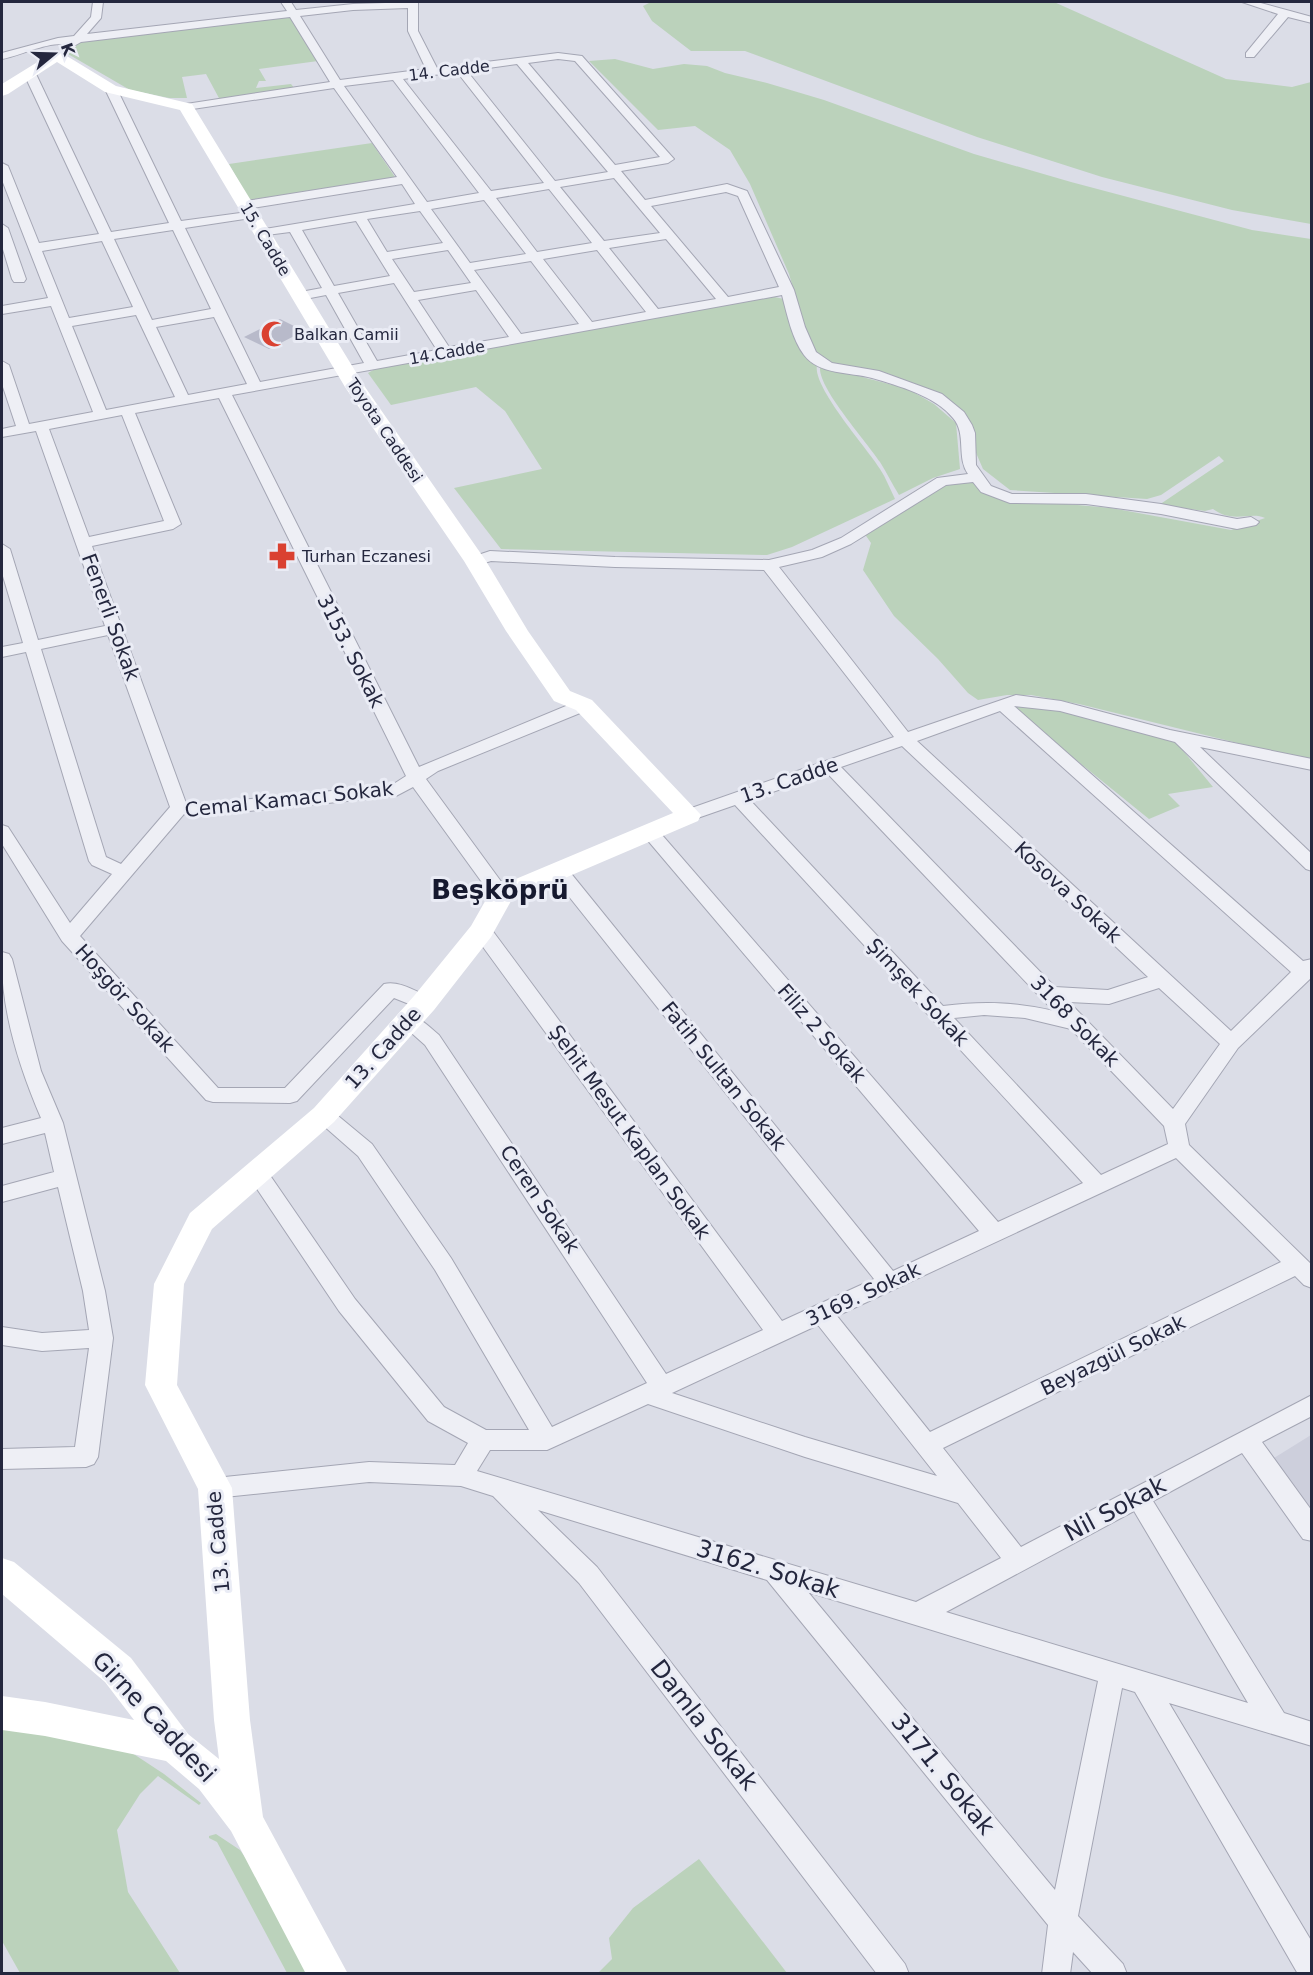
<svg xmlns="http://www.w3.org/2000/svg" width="1313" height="1975" viewBox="0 0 1313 1975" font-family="'DejaVu Sans',sans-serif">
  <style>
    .built { fill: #cdcfdc }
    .green { fill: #bbd2bb }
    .building { fill: #b8baca }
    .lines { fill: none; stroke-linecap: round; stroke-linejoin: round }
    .street-casing { stroke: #a4a6b4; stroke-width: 2 }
    .street { fill: #eeeff5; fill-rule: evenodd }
    .secondary { fill: #fff; fill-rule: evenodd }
    .labels { text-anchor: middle; stroke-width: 6; stroke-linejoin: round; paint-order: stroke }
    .far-street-label { font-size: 16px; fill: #24273e; stroke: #eaecf5 }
    .far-poi-label { font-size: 16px; fill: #24273e; stroke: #eaecf5; text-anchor: start }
    .street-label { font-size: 20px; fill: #24273e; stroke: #eaecf5 }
    .near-street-label { font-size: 24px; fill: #24273e; stroke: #eaecf5 }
    .district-label { font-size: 26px; font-weight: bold; fill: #16192f; stroke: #eaecf5 }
  </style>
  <rect width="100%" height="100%" fill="#dbdde7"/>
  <path class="built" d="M1311,1435V1512L1274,1458Z"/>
  <path class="green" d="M651,2H1054L1226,79L1292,87L1311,82V224L1232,210L1102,177L977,137L745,51H691L652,21L643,6Z
    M286,17L291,18L318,61L259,69L266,81H259L256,88L291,84L295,89L220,100L206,74L182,77L187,98H169L130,90L68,54L80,42Z
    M615,59L653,69L684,64L707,66L725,73L767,83L824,100L974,154L1071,182L1252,230L1311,239V761L1079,704L1031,695H1007L978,700L968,693L938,659L894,616L863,570L871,543L862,530L935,483L965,476L983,489L1055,503L1111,508L1231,530L1265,518C1251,511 1233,524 1213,509L1205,511L1159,505L1224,461L1219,456L1161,495L1147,499L1010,490L983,469L970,439L937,396L824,362L810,344L789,274L750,184L730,150L695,126L658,130L589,61Z
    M372,143L395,177L249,200L229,164Z
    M770,296L784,299L817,365C812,387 867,448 880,469C886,478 890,489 895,499L792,547L767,555L501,549L454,488L542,469L505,411L476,387L391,405L368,373L375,369Z
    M824,367L908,389L934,404L956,423L960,469L933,478L899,495C892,484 887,473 880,462C867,442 819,389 820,368Z
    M1018,706L1061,708L1171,736L1213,787L1168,794L1180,806L1149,819L1018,713L1016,709Z
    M2,1719L120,1745L164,1774L201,1803L199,1805L158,1776L140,1794L117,1830L128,1892L180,1973H20L2,1941Z
    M216,1834L240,1850L250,1864L309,1973H287L217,1842L209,1838V1836Z
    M699,1859L787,1973H598L612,1959L609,1938L633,1908Z"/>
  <path class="building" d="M280,319L304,331L269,349L244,337Z"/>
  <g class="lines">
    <g class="street-casing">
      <path id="street" d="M93,2H103L101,18L87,34L287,11L281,2H291L296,10L353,4L418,2V31L437,68L558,53L582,56L674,159L668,163L621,171L645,200L727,184L747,191L794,290L805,327L816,352L832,363L879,371L942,394L964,412L972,425L975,433L976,465L991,486L1012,494H1086L1161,504L1237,519L1251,517L1259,522L1256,525L1237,529L1161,514L1086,504L1010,503L981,492L973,482L946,485L851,544L822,557L779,567L908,732L1016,695L1061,701L1170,730L1312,759V770L1200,747L1312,854V871L1306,869L1175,742L1060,711L1014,706L1303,961L1312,959L1311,978L1238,1048L1185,1124L1189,1145L1312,1265V1288L1304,1285L1295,1276L943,1448L1021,1547L1312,1395V1416L1262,1442L1312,1511V1541L1303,1539L1242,1453L1153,1501L1284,1713L1312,1722V1746L1169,1703L1312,1942V1974H1298L1135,1692L1122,1688L1078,1916L1123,1964L1127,1974H1093L1073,1952L1070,1974H1042L1048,1925L767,1580L538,1510L597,1567L905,1964L909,1974H877L579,1583L493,1496L461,1486L369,1482L215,1498L206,1495L203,1488L206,1481L215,1478L369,1462L455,1465L468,1443L428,1421L339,1311L251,1180L247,1174L251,1168L258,1166L265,1168L355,1299L444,1407L486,1430H529L435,1270L358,1156L317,1120L314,1115L317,1110L324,1107L331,1110L372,1144L451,1258L552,1427L647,1383L425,1045L398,1021L401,1016C416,1012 428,1026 439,1035L666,1374L763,1330L475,936L473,931L475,926L482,925L489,926L782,1321L874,1279L551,874L549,870L551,866H565L893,1271L979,1231L644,836L641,832L644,828H656L998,1222L1083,1183L735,805L689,821L683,819L680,815L683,811L894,737L764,570L615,567L491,561L475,566L467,561L469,558L490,551L615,557L769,560L812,550L841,538L937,478L968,474C956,457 967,434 953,418C935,396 899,386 872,378C850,372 819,375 804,355C792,339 787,314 782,295L232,395L419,767L578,701H590L592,705L590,709L438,771L426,779L508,891L510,895L508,899L501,901L494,899L413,787L396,796L210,815L184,814L80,936L218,1088H285L384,984C399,980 417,992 431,998L434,1003L431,1008L424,1010L394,998L297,1101L290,1103L213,1102L206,1100L62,941L2,844V825L8,827L70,923L112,874L92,865L89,861L26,652L2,657V647L23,643L2,573V544L10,549L38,640L105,626L36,431L2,437V429L16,426L2,384V361L9,365L29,424L93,412L51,306L2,314V306L48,298L2,180V163L8,166L39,243L99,234L24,74L30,71L36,74L111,232L169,223L105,89L111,86L117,89L181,221L255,211L257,214L251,218L185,228L260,382L364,363L326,295L300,300L293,296L295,293L322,288L290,232L259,236L257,233L259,230L415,204L402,184L246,209L240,205L246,201L397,177L334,88L186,110L180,107L186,104L330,82L290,17L81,42L74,46C54,38 23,55 2,59V53L58,38L74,36L91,17ZM408,8V31L426,69L340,80L300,16L353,10ZM558,59L575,61L660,157L615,165L528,63ZM517,64L608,172L555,181L467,71ZM457,72L544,183L491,191L403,79ZM393,80L479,193L427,202L344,86ZM614,178L660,233L604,241L560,187ZM549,189L592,243L537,252L496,198ZM726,192L738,196L779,287L728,297L651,206ZM484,200L526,254L470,263L431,209ZM420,211L443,243L387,252L367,219ZM356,221L390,276L334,286L302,230ZM173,230L211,309L152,320L114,239ZM666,239L716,299L658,309L609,248ZM102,241L133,307L69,318L42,251ZM448,250L471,283L414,292L392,259ZM597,250L646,312L592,322L543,259ZM531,261L579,324L521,334L474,270ZM394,283L437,350L377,361L338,293ZM476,290L509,337L449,347L418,300ZM136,315L175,397L106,410L72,326ZM214,317L247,384L188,395L156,327ZM219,398L406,776L392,785L210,803H186L92,546L173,529L181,524L135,413ZM122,415L164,521L89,537L49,429ZM108,635L170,807L121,864L106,857L41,649ZM1000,711L1291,972L1231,1031L917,741ZM902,746L1148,977L1108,990L1055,987L841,767ZM827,773L1042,999L1054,1011C1014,1002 983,1001 943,1006L750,800ZM1159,988L1220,1044L1173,1109L1069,1002L1109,1004ZM984,1015L1025,1018L1071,1029L1164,1126L1168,1144L1101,1175L954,1018ZM1176,1158L1281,1262L930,1432L837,1316ZM818,1325L937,1476L805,1437L672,1393ZM648,1404L805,1457L958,1503L1001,1558L916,1602L477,1471L490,1450H547ZM1134,1511L1248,1703L946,1612ZM808,1592L1098,1681L1055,1890Z
        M1242,2H1257L1312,17V23L1288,17L1254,57H1246V53L1278,14Z
        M2,224L8,228L26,279L24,282H14L12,279L2,246Z
        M2,952L9,954L12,959L41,1071L63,1123L105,1291L113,1338L98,1457L94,1464L86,1467L2,1469V1449L75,1447L89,1348L42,1351L2,1345V1327L42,1333L89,1330L83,1291L58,1187L2,1202V1186L54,1172L45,1133L2,1144V1128L41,1118C19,1067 0,1008 2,952Z"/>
    </g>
    <use href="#street" class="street"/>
    <path class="secondary" d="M57,50L116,86L192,104L365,387L486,561L528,631L570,691L592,700L701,815L698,821L511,901L491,937L434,1010L334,1122L212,1229L184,1284L177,1385L232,1488L250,1720L263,1817L348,1974H306L231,1831L199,1789L166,1761L45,1736L2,1730V1696L45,1702L134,1720L105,1682L2,1594V1558L14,1562L131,1658L188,1734L219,1759L214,1720L198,1489L145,1385L154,1284L190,1213L314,1108L414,996L471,926L492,889L673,813L576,710L554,701L506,631L464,561L345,387L180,110L105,92L57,62L8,94L2,96V84Z"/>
  </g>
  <defs>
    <g id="mosque-bare" transform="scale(2.07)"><path d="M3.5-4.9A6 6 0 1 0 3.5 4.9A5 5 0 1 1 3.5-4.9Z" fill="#da4131" stroke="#eaecf5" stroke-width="2.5" paint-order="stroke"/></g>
    <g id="pharmacy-bare" transform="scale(2.07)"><path d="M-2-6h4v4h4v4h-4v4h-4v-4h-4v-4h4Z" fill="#da4131" stroke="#eaecf5" stroke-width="2.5" paint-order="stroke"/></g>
  </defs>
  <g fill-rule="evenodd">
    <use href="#mosque-bare" x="274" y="334"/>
    <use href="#pharmacy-bare" x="282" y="556"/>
  </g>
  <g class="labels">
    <g class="far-street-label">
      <text transform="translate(449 70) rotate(-7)" y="6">14. Cadde</text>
      <text transform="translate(266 239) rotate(59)" y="6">15. Cadde</text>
      <text transform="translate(447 352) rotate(-10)" y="6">14.Cadde</text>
      <text transform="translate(385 430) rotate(56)" y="6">Toyota Caddesi</text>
    </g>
    <g class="far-poi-label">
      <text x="294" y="340">Balkan Camii</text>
      <text x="302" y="562">Turhan Eczanesi</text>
    </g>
    <g class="street-label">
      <text transform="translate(111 617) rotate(70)" y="7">Fenerli Sokak</text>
      <text transform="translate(351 651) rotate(63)" y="7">3153. Sokak</text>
      <text transform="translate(789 780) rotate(-19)" y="7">13. Cadde</text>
      <text transform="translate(289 799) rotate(-6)" y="7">Cemal Kamacı Sokak</text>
      <text transform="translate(1068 892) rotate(43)" y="7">Kosova Sokak</text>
      <text transform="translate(918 992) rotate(47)" y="7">Şimşek Sokak</text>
      <text transform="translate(125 998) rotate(48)" y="7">Hoşgör Sokak</text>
      <text transform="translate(1075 1021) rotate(46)" y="7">3168 Sokak</text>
      <text transform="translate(822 1033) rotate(49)" y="7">Filiz 2 Sokak</text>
      <text transform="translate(383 1048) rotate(-48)" y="7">13. Cadde</text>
      <text transform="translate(724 1076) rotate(51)" y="7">Fatih Sultan Sokak</text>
      <text transform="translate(630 1132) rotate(54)" y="7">Şehit Mesut Kaplan Sokak</text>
      <text transform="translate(540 1199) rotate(56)" y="7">Ceren Sokak</text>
      <text transform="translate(863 1294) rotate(-25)" y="7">3169. Sokak</text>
      <text transform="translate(1113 1355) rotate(-26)" y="7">Beyazgül Sokak</text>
      <text transform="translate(218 1542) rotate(-95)" y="7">13. Cadde</text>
    </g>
    <g class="near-street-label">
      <text transform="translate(1115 1509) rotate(-28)" y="8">Nil Sokak</text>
      <text transform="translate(768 1569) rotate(17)" y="8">3162. Sokak</text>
      <text transform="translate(154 1717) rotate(47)" y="8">Girne Caddesi</text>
      <text transform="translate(704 1725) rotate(52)" y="8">Damla Sokak</text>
      <text transform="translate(943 1774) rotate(51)" y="8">3171. Sokak</text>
    </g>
    <g class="district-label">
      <text x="500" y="899">Beşköprü</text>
    </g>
  </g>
  <rect width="1313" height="1975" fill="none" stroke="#24273e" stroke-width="6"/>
  <g transform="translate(54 54) rotate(71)" stroke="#eaecf5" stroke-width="4.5" paint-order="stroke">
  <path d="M0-4.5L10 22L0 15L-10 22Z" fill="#24273e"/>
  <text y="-9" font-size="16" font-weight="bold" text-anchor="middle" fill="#24273e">K</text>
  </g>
</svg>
